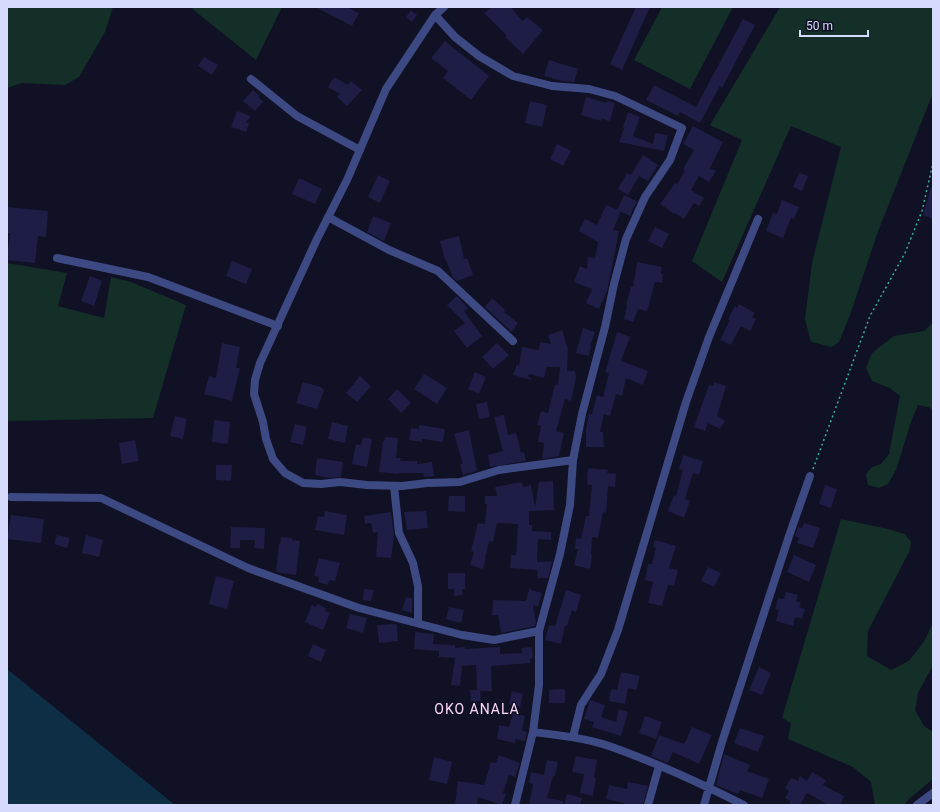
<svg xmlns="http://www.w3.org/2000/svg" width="940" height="812" viewBox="0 0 940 812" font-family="Roboto,sans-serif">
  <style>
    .green { fill: #132f28 }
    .water { fill: #0e2e46 }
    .building { fill: #1d1d45 }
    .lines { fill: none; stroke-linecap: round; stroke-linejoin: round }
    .path { stroke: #34b390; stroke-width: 1.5; stroke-dasharray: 2 3; stroke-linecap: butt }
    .street { stroke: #3d4982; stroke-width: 8 }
    .labels { text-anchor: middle; stroke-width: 3; stroke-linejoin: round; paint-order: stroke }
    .quarter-label { font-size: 14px; letter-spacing: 1px; fill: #fdd8f8; stroke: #101125 }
  </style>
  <rect width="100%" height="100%" fill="#101125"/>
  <path class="green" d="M7,7H113L105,32L79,77L65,85L22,83L7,88Z
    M190,7H282L256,60Z
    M662,7H733L690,89L634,60Z
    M780,7H933V93L877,234L850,315L839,342L832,347L811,342L805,319L812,263L841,147L791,126L722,282L692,261L742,140L710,125Z
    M7,263L67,273L58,306L104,318L111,277L131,282L186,305L153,418L7,421Z
    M933,323V410L928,407L918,405L912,419L896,470L888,484L879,488L868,485L866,474L872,467L881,464L889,454L900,396L890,388L872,381L866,368L872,353L894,336L924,331Z
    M841,519L888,529L905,534L911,542L910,550L868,631L867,656L891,670L909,661L925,640L933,623V665L918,693L915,710L924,726L933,732V779L908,800L904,805H875L871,782L853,767L788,739L791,723L782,718Z"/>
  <path class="water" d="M7,669L175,805H7Z"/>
  <path class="building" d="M315,7H346L359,13L352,26Z
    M492,7H511L522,21L527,17L543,30L523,54L505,37L507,36L484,13Z
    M636,7H650L622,70L610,64Z
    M411,10L417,15L412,22L406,17Z
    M743,19L755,25L722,88L720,86L700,123L680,112L678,116L646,100L654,85L696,107Z
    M445,41L489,76L471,100L443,78L448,71L431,58Z
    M204,57L218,65L212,75L198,66Z
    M549,60L578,69L574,82L562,81L544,76Z
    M334,77L348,85L351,81L362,90L347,106L337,97L340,94L328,87Z
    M253,90L260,96L258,97L263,102L255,111L243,101Z
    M586,97L607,103V101L615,103L610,121L602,119L601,121L581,115Z
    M530,101L547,105L542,127L525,123Z
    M237,111L251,116L246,122L249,124L246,132L231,127Z
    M628,112L640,117L633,136L653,144L655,133L668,135L664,151L619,142L624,128L623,127Z
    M693,126L723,142L710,168L716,171L709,182L699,176L691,190L704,198L699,206L694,203L684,219L675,213L674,214L660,204L675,183L677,184L685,171L683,169L694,150L683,144Z
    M557,144L571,151L563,166L550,159Z
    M643,155L658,165L648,181L639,176L628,195L618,189L627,173L631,175Z
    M799,173L808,176L802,191L793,187Z
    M378,175L390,181L380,203L368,197Z
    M299,178L322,189L315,204L292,194Z
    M931,187L933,188V219L923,215Z
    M624,195L637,201L630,216L617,210Z
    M782,200L799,207L794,219L791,218L783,238L766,231L773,213L777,214Z
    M606,205L621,211L613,230L619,231L607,291L599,309L586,303L592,289L574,282L580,266L587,269L588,257L595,258L598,242L579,231L585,219L597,225Z
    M7,207L48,211L46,237L38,236L35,263L7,260L10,233H7Z
    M373,216L391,223L384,241L367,232Z
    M655,227L669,234L662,248L648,241Z
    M459,236L464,259L467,258L473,275L457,281L453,278L446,260H445L440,241Z
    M232,261L252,269L246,284L226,276Z
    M637,262L662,267L661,274H663L662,283L655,282L647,311L638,309L633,322L624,319L627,306L626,305L631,287H633Z
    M90,276L102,281L94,306L81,301Z
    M457,296L468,308L464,311L482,336L467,348L454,331L465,323L447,305Z
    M492,298L505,310L504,312L518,323L512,332L485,307Z
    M739,304L755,313L752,317L756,319L750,331L741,326L731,345L720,340L730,320L728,319L735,306L737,308Z
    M583,328L595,332L590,346H591L589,356L576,353Z
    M562,330L568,349L567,371H575L576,376L575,383L571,401L565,399L556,431L564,433L559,456L542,459L544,443L538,442L541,426L537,425L541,411L548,413L555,384L558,385L560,367H547L544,378L529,374L528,376L532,380L513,375L517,364L519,366L522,347L539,350L540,342L551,344L548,335Z
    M617,332L630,337L621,361L648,371L643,385L626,378L622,396L616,394L610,416L604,414L600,432H603L604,447H586V429L589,414H592L597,395L603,397L609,373L605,372Z
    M222,343L240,347L236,368H240L232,401L204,394L209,376L216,378Z
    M497,343L509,355L493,369L482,357Z
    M475,372L486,377L479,394L468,389Z
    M424,374L447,388L437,404L414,389Z
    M360,376L371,386L357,402L346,393Z
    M303,382L321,387L324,390L317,409L296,403Z
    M714,382L726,386L717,416L725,421L720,429L708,423L705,431L694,427L709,385L713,386Z
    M397,389L411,403L401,413L388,399Z
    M487,402L490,417L479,419L476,404Z
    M504,415L508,435L516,433L521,453L524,452L526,461L490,467L488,455L503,451L494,417Z
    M175,416L187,419L183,439L170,436Z
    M214,420L230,422L228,444L212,442Z
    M332,422L348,426L345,443L328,439Z
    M295,424L307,427L303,445L290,442Z
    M419,425L445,429L443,442L422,439V442L409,440L411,428L419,429Z
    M469,430L477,471L463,475L460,464H463L454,434Z
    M363,437L372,439L367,467L352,464L356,444L361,445Z
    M385,437L398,438L396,458H401L400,461H417V464L432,462L434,476L424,477L423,473H399V474L379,472L383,441H384Z
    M135,440L139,461L122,464L119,443Z
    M683,455L703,461L699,475L693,473L685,499L690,501L684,518L668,511L674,495L676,496L683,470L679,469Z
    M317,458L343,462L341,477L329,478L315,475Z
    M216,465H232L231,481L216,480Z
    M588,468L608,470L607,473L616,474L615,487L608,486L606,513L603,512L598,538L592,537L591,555H592L590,569L574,565L578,549H575L576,538L581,539L586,516H589L592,485L587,484Z
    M553,481L554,510L529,511V525H532V531L551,532V540L538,539L537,562L552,561L548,578H538L537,570L510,568L511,555H516L518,524L497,523L493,542L489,541L485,558H486L483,569L470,565L474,552L471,551L478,523L485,524L487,504H485V496H497L495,487L522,482L523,487L531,485L535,507L539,482Z
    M825,485L837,489L831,508L819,504Z
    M449,496H465V512L448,511Z
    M325,511L347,515L344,535L315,530L318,516L324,517Z
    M426,511L428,528L407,530L404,512Z
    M391,512L394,536L391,558L376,557L378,532L373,533L371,523L365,524L364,516Z
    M11,515L44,519L41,543L7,539Z
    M804,523L820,528L813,548L797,543L799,538L795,536L798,527L802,528Z
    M231,527L265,528L264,549L254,548L255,540H240V548H230Z
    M57,535L70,538L67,548L54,544Z
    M86,535L103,540L99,557L82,553Z
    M281,537L292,538V540L300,541L296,575L276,572L279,544H280Z
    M655,540L676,546L669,568L678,570L674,586L668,585L662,606L648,603L653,582L645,580L648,564H652L656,548L653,547Z
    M794,555L816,565L809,582L787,572Z
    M319,558L340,563L335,581L329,580L328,585L318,582L319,577L314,576Z
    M708,567L721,573L714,587L701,581Z
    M448,573H465V589H462V595L454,596V589H448Z
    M216,576L234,581L227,609L209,604Z
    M530,586L531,590L542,593L538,607L533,605L536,622L535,626L501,633L498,615H492L493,600L526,601Z
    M364,589L374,590L371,601L363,600Z
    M566,590L581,595L576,612L572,610L567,626H565L561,644L545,640L549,625L555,626Z
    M786,592L798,595L796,601L801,603L799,607L805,609L802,619L795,617L793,626L776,621L779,610L775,609L778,598L784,599Z
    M406,597L412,598V613L402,610Z
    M317,604L326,608L325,611L330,613L323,630L305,622L312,605L316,607Z
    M449,607L464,610L461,623L446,619Z
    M350,614L367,618L363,633L346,628Z
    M397,624L398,641L379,643L377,625Z
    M415,632L434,634L433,644L455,645V648L465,647V649L500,647V654L522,653V648L532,647L533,658L530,659V663L491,666L492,691H480L481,701L471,702L470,690H477L476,665L462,666L460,686L451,685L455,658L439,657V651L414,649Z
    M313,644L326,650L321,662L308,656Z
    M759,667L771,673L762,695L749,690Z
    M621,672L640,676L636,690L628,688L625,704L609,701L611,689L617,690Z
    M565,689V703H549V690Z
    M512,691L523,694L520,707L509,704Z
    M590,700L605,705L601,717L616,722L619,709L628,712L621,736L592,727L594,722L584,719Z
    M513,713L525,716L522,731L527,732L525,741L515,739V743L497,739L499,725L509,727Z
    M645,716L662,722L656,739L639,733Z
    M692,727L712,735L699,764L673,752L668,763L651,756L659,735L684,744Z
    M740,728L764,736L758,752L734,743Z
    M724,754L750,765L747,771L769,779L762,798L740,790L738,794L716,785Z
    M499,755L520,763L515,777L509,775L503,793L506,794L502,805L478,797L477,805H455L458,781L484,785L491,762L496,763Z
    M576,756L597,760L594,777L596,778L593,796L580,793L584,774L572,772Z
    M434,757L452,762L447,784L429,780Z
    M547,760L558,762L555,776H553L547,798L563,801V805H529L533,784L529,783L531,772L544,775Z
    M812,772L826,780L823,785L844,796L840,805H824L825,803L807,793L800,805H790V801L785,798L789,791L785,788L791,778L798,781L800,776L807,781Z
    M628,782L648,786L643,805H624V803L606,799L609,785L627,789Z
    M567,794L582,798L580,805H564Z"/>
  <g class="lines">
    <path class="path" d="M813,469L870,316L905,253L922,211L933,163"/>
    <path class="street" d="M444,7L435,15L386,89L347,180L317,239L260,363L255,380L254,394L263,422L266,439L273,459L285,473L303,483L321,484L340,482L367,485L402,486L427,483L460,482L499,470L573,460
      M435,15L455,37L479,56L513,76L552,86L589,89L615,96L682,128L670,160L645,197L626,239L614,284L605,327L582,414L573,460L570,505L560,554L539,631V685L533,732L515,805
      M251,79L297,116L360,150
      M328,217L389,250L438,271L513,341
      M57,258L148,277L278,326
      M394,486L399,533L413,563L418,586V622
      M11,497L101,498L248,568L359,608L462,635L494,640L539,631
      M533,732C558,735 585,738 609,746C655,762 700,783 744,805
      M573,737L581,705L601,674L618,630L686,402L709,337L758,219
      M648,805L659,766
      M704,805L722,742L789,536L810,476
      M917,805L933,793"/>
  </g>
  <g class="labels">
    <g class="quarter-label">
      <text x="477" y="714">OKO ANALA</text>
    </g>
  </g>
  <rect width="940" height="812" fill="none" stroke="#d6dafd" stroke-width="16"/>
  <path d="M800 30v6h68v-6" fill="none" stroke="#d6dafd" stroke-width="2"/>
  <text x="806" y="30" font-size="12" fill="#d6dafd" stroke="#101125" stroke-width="3" paint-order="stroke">50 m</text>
</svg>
